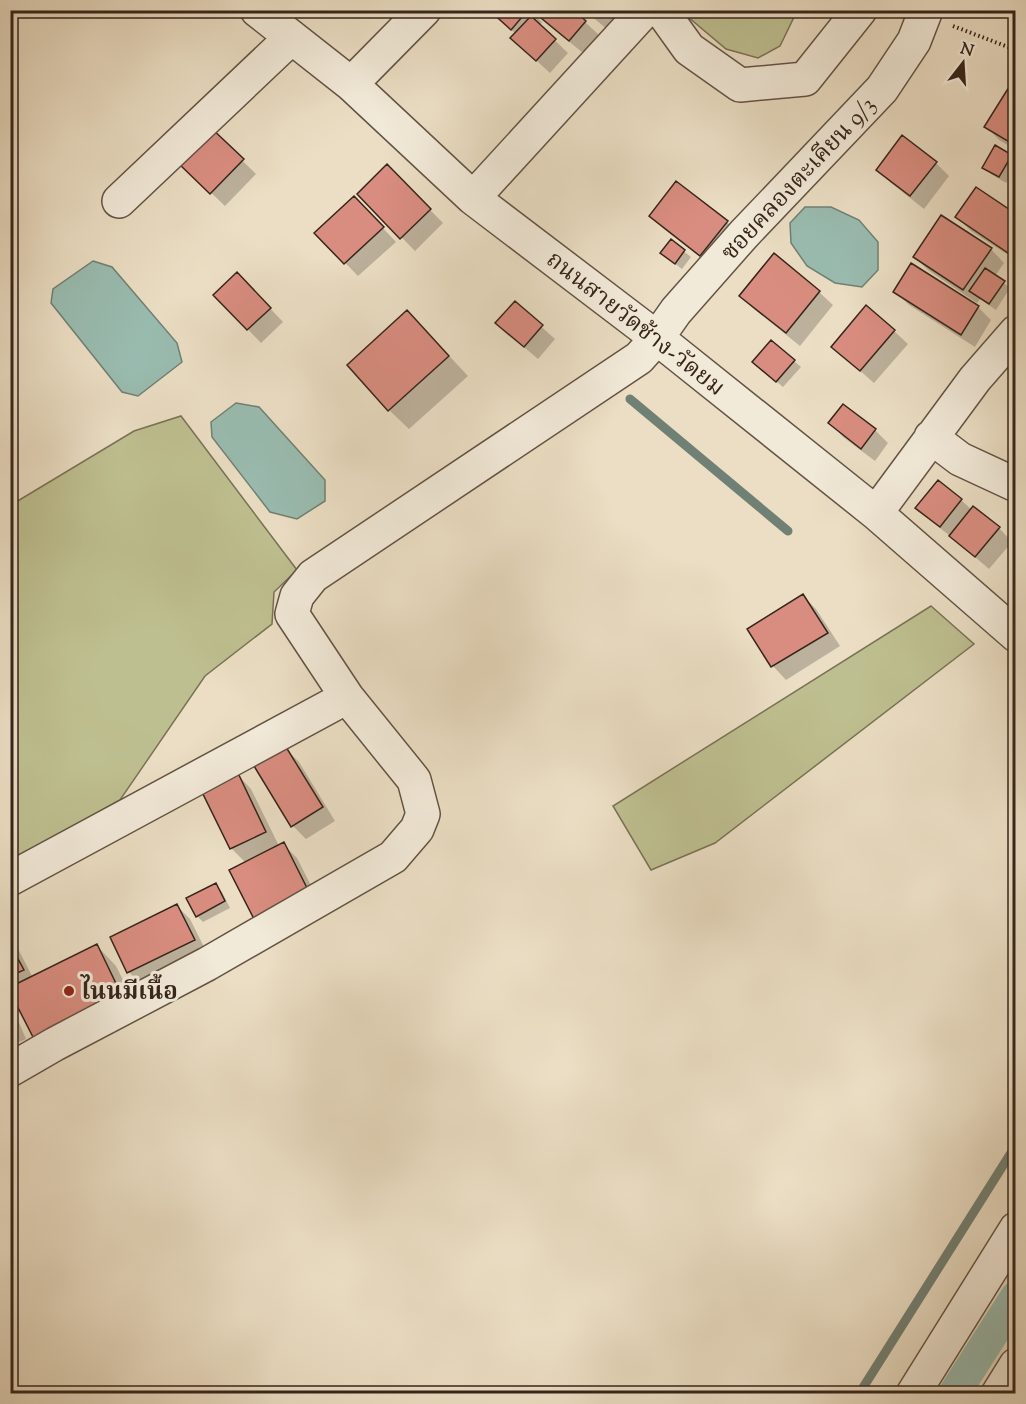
<svg xmlns="http://www.w3.org/2000/svg" width="1026" height="1404" viewBox="0 0 1026 1404" font-family="'Sorts Mill Goudy','Noto Serif Thai',serif">
  <style>
    .green { fill: #bebf90; stroke: #7a7256; stroke-width: 1.5 }
    .water { fill: #99bcb0; stroke: #718074; stroke-width: 1.5 }
    .shadow { fill: #0003 }
    .lines { fill: none; stroke-linecap: round; stroke-linejoin: round }
    .stream { stroke: #718074; stroke-width: 9 }
    .canal { stroke: #99bcb0; stroke-width: 32 }
    .building { fill: #d98d80; stroke: #36251b; stroke-width: 1.5 }
    .minor-casing { stroke: #635345; stroke-width: 36 }
    .path { stroke: #36251b; stroke-width: 4; stroke-dasharray: 1.5 3; stroke-linecap: butt }
    .minor { stroke: #f2ead9; stroke-width: 33 }
    .poi-dot { fill: #8f2418; stroke: #f2ead9; stroke-width: 2 }
    .labels { text-anchor: middle; stroke-width: 6; stroke-linejoin: round; paint-order: stroke }
    .street-label { font-size: 24px; fill: #36251b; stroke: #f2ead9 }
    .poi-label { font-size: 24px; font-weight: bold; fill: #36251b; stroke: #f2ead9; text-anchor: start }
  </style>
  <rect width="100%" height="100%" fill="#ebdec4"/>
  <filter id="stains"><feTurbulence type="fractalNoise" baseFrequency=".00333" numOctaves="4"/><feColorMatrix values="0 0 0 0 .2 0 0 0 0 .09 0 0 0 0 .02 0 0 0 .5 -.17"/></filter>
  <radialGradient id="worn" r=".72"><stop offset=".6" stop-color="#630" stop-opacity="0"/><stop offset="1" stop-color="#630" stop-opacity=".3"/></radialGradient>
  <path class="green" d="M681,11H797L780,46L758,58L726,49Z
    M181,416L297,570L274,592L272,624L205,676L120,800L11,861V505L134,431Z
    M931,606L974,644L715,843L651,870L613,806Z"/>
  <path class="water" d="M805,207H831L859,220L878,242V270L862,287L835,283L807,266L791,243L790,223Z
    M93,261L112,267L177,343L182,362L138,396L122,392L51,303L53,289Z
    M236,403L259,407L325,480V501L297,519L270,512L212,437L211,422Z"/>
  <path class="shadow" d="M488,10H530L542,22L540,26L568,53L550,73L526,51L516,34Z
    M584,10H624L608,30Z
    M537,13L585,22L599,35L583,53L550,26Z
    M1016,93V150L999,140L986,126Z
    M209,128L256,174L225,206L178,161Z
    M1011,156L1016,161V166L1006,183L991,174L984,167Z
    M936,163L949,176L924,209L891,183L878,170Z
    M387,166L443,223L415,251L359,194Z
    M367,211L396,242L358,276L316,233Z
    M651,216L727,222L740,236L714,268L664,229Z
    M1016,216V260L971,231L957,217Z
    M942,217L991,249L1004,263L995,276L1010,288L996,310L980,299L977,303L928,270L915,257Z
    M671,241L691,257L682,269L669,259Z
    M774,255L819,292L833,305L800,346L754,309L741,296Z
    M250,287L283,322L261,343L215,295Z
    M895,291L978,307L991,320L975,347L909,305Z
    M515,303L555,339L538,359L511,336Z
    M894,331L908,344L874,383L833,347Z
    M427,332L468,376L409,429L389,410Z
    M794,361L801,367L783,387L760,368Z
    M830,423L875,430L888,443L875,461L843,437Z
    M938,482L961,500L972,510L999,528L1012,542L989,569L954,539L931,521L917,508Z
    M803,596L816,609L840,646L786,680L773,666L749,629Z
    M285,748L299,762L335,821L306,839L293,826Z
    M238,775L251,789L279,846L283,844L297,858L321,905L246,863L231,848Z
    M216,885L222,892L230,908L203,922L197,916Z
    M177,906L190,919L207,953L142,985L129,972Z
    M10,933L33,978L97,946L116,966L142,1018L56,1060L13,995L10,996Z
    M10,1008L14,1011L26,1039L10,1046Z"/>
  <g class="lines">
    <path class="stream" d="M630,399L788,531
      M859,1394L1016,1145"/>
    <path class="canal" d="M954,1394L1016,1297"/>
  </g>
  <path class="building" d="M489,10H528L511,30Z
    M537,10H574L586,21L569,41L535,13Z
    M531,16L556,39L536,61L510,38Z
    M1009,87L1016,91V146L984,127Z
    M209,126L244,159L210,194L176,161Z
    M902,135L937,162L910,196L876,170Z
    M995,145L1012,155L999,177L982,168Z
    M387,164L431,209L400,239L357,194Z
    M676,181L728,221L700,256L649,216Z
    M976,187L1016,214V248L1011,255L955,217Z
    M354,196L384,227L344,264L314,233Z
    M941,215L992,248L963,290L913,257Z
    M671,239L685,250L675,264L660,253Z
    M774,253L820,291L786,333L739,296Z
    M911,263L979,306L961,335L893,292Z
    M985,268L1005,281L989,304L969,291Z
    M237,272L271,308L247,330L213,295Z
    M515,301L543,325L524,347L495,323Z
    M866,305L895,330L860,371L831,347Z
    M407,310L449,356L388,411L347,365Z
    M771,340L795,360L776,382L752,362Z
    M843,404L876,429L861,449L828,423Z
    M938,480L962,499L940,527L915,508Z
    M973,506L1000,527L975,557L949,536Z
    M803,594L828,633L771,667L747,629Z
    M286,747L323,807L291,827L254,766Z
    M238,773L266,832L230,849L201,790Z
    M284,842L309,892L254,919L229,870Z
    M216,883L225,901L196,917L186,898Z
    M177,904L195,940L127,973L110,937Z
    M10,944L24,970L10,976Z
    M97,944L123,998L35,1041L10,992V987Z"/>
  <g class="lines">
    <g class="minor-casing">
      <path id="minor" d="M257,10L351,84L473,198L657,338L876,513L1016,635
        M661,10L689,49L740,85L805,79L860,10
        M351,84L424,10
        M473,198L645,10
        M119,201L291,38
        M931,437L960,459L1016,485
        M876,513L975,379L1016,332
        M10,879L347,697L292,614L297,596L313,576L639,358L657,338L676,311L744,234L882,89L914,41L926,10
        M10,1070L55,1044L207,964L393,857L417,829L423,814L414,780L347,697
        M913,1394L1016,1229
        M998,1394L1016,1365"/>
    </g>
    <path class="path" d="M953,26L1016,50"/>
    <use href="#minor" class="minor"/>
  </g>
  <circle class="poi-dot" cx="69" cy="991" r="6"/>
  <g class="labels">
    <g class="street-label">
      <text transform="translate(798 178) rotate(-47)" y="8">ซอยคลองตะเคียน 9/3</text>
      <text transform="translate(636 323) rotate(38)" y="8">ถนนสายวัดช้าง-วัดยม</text>
    </g>
    <g class="poi-label">
      <text x="81" y="999">ไนนมีเนื้อ</text>
    </g>
  </g>
  <rect width="1026" height="1404" fill="none" stroke="#ebdec4" stroke-width="36"/>
  <rect x="12" y="12" width="1002" height="1380" fill="none" stroke="#36251b" stroke-width="3"/>
  <rect x="18" y="18" width="990" height="1368" fill="none" stroke="#36251b" stroke-width="1.5"/>
  <g transform="translate(963 63) rotate(17)" stroke="#f2ead9" stroke-width="4.5" paint-order="stroke">
  <path d="M0-4.5L10 22L0 15L-10 22Z" fill="#36251b"/>
  <text y="-9" font-size="16" font-weight="bold" text-anchor="middle" fill="#36251b">N</text>
  </g>
  <rect width="100%" height="100%" filter="url(#stains)"/>
  <rect width="100%" height="100%" fill="url(#worn)"/>
</svg>
